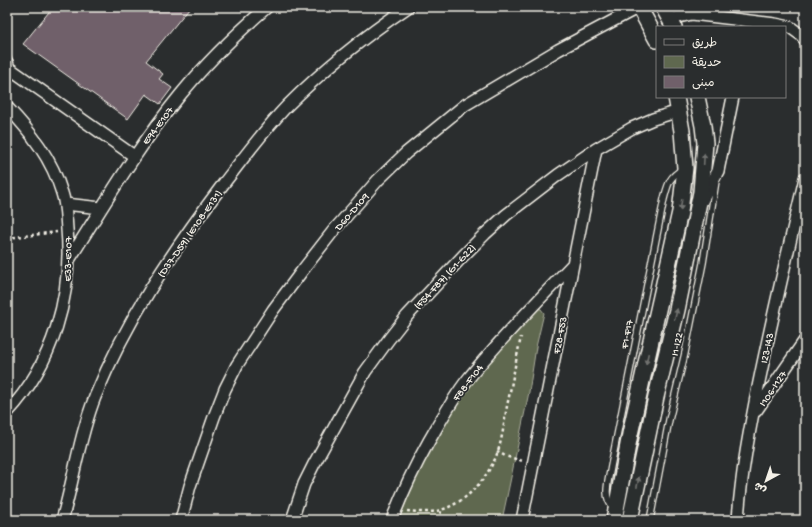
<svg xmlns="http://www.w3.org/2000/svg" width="812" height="527" viewBox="0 0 812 527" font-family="'Gochi Hand','Playpen Sans Arabic',sans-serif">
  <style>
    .green { fill: #5f684f; stroke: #aaac9c }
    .building { fill: #70606a; stroke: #f4f1e8 }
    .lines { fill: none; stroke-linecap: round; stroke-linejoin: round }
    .lane-casing { stroke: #f4f1e8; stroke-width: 8 }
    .street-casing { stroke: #f4f1e8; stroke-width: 14 }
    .secondary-casing { stroke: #f4f1e8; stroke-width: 18 }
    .path { stroke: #f4f1e8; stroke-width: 2.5; stroke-dasharray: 3 3; stroke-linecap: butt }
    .lane { stroke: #2a2d2e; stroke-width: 5.5 }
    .street { stroke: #2a2d2e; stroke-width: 11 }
    .secondary { stroke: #2a2d2e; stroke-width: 15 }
    .oneway { fill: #71726f }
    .labels { text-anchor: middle; stroke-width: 3.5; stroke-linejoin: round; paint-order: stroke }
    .street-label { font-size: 11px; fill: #f4f1e8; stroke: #2a2d2e }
  </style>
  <rect width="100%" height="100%" fill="#2a2d2e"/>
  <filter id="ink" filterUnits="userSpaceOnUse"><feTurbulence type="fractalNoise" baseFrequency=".025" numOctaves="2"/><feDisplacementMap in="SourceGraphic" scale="8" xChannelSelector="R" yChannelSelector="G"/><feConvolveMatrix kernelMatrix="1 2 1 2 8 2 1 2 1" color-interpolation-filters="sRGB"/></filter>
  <g filter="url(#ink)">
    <path class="green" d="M535,308L541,309L544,313L536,347L529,392L502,520H399C414,479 437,434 461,397C482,365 509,336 535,308Z"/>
    <path class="building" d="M53,7H190L146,61L163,74L159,79L172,88L160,104L146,94L128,119L23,44Z"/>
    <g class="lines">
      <g class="lane-casing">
        <path id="lane" d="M613,507C602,497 609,479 611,466L664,199C668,184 669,177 683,169
          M650,520L669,420L685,353L703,263L716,181"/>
      </g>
      <g class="street-casing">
        <path id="street" d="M670,19L692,14L775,24L790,27L801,35L805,40
          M7,62L9,68L134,156
          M7,107C31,132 52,159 62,193C66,204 66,217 67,229C73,295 53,364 7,413
          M702,201L718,171L733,97
          M65,204L101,208
          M69,260C105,203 139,145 181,94C207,62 236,34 267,7
          M756,411L805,340
          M62,520C74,479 79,437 95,397C126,321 171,253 221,187C242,160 263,131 287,106C324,69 365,36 408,7
          M181,520L190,486L214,417L225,389L237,365L273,310L302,271L334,230L378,180L406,153L465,105L558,50L639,7
          M292,520L304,484L314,464L365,372L389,339L407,316L463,256L485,234L506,215L558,175L596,149L632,128L653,119L679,111
          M392,520C402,493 415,466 429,441C441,420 453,398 468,379C500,339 537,302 572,265
          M522,520L596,149
          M738,520C741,473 750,428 759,382C773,314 789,246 805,178"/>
      </g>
      <g class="secondary-casing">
        <path id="secondary" d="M639,7L657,40
          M663,7L674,27
          M614,520L630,434L680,212L685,168L682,131L676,97
          M630,520L656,397L677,310L701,192L705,143L703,126L697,97"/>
      </g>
      <path class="path" d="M7,238L57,232
        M497,451L505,456L523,461
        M407,511C418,512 430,513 441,510C466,502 484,482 495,459C502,443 504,423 507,406C512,383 516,360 521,337
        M440,520L441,510"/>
      <use href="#lane" class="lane"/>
      <use href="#street" class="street"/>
      <use href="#secondary" class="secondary"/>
    </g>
    <defs><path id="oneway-solid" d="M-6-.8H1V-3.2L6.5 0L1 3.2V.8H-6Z"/></defs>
    <g class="oneway">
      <use href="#oneway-solid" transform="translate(704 159) rotate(-87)"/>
      <use href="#oneway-solid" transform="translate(681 205) rotate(98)"/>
      <use href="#oneway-solid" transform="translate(676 314) rotate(-77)"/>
      <use href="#oneway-solid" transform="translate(647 359) rotate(103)"/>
      <use href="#oneway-solid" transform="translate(638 482) rotate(-78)"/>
    </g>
  </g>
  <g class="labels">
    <g class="street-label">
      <text transform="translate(157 125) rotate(-53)" y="4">E94-E107</text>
      <text transform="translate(351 211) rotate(-49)" y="4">D60-D109</text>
      <text transform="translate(189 233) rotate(-55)" y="4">(D37-D59) (E108-E131)</text>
      <text transform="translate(67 259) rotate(-89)" y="4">E33-E107</text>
      <text transform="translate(444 276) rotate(-47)" y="4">(F54-F87) (G1-G22)</text>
      <text transform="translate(626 334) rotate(-79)" y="4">F1-F17</text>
      <text transform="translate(559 335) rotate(-79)" y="4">F28-F53</text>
      <text transform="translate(676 344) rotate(-78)" y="4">I1-I22</text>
      <text transform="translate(766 348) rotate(-78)" y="4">I23-I43</text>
      <text transform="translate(467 382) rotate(-53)" y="4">F88-F104</text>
      <text transform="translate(772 388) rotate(-56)" y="4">I106-I127</text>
    </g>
  </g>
  <rect width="812" height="527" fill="none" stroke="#2a2d2e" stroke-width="24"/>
  <rect x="12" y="12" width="788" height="503" fill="none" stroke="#f4f1e8" stroke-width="1.5" filter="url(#ink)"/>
  <rect x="656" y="26" width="130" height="72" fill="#2a2d2e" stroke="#7b7b78"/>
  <rect x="664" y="39" width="20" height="6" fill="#2a2d2e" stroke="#7b7b78"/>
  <text x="692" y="46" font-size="12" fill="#f4f1e8">طريق</text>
  <rect x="664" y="56" width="20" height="12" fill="#5f684f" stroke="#7b7b78"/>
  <text x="692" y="66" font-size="12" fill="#f4f1e8">حديقة</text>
  <rect x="664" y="76" width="20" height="12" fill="#70606a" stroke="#7b7b78"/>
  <text x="692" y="86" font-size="12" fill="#f4f1e8">مبنى</text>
  <g transform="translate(766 481) rotate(220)" stroke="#2a2d2e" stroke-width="3" paint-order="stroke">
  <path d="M0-3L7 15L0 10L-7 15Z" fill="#f4f1e8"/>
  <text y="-6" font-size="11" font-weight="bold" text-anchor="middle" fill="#f4f1e8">ش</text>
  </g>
</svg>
